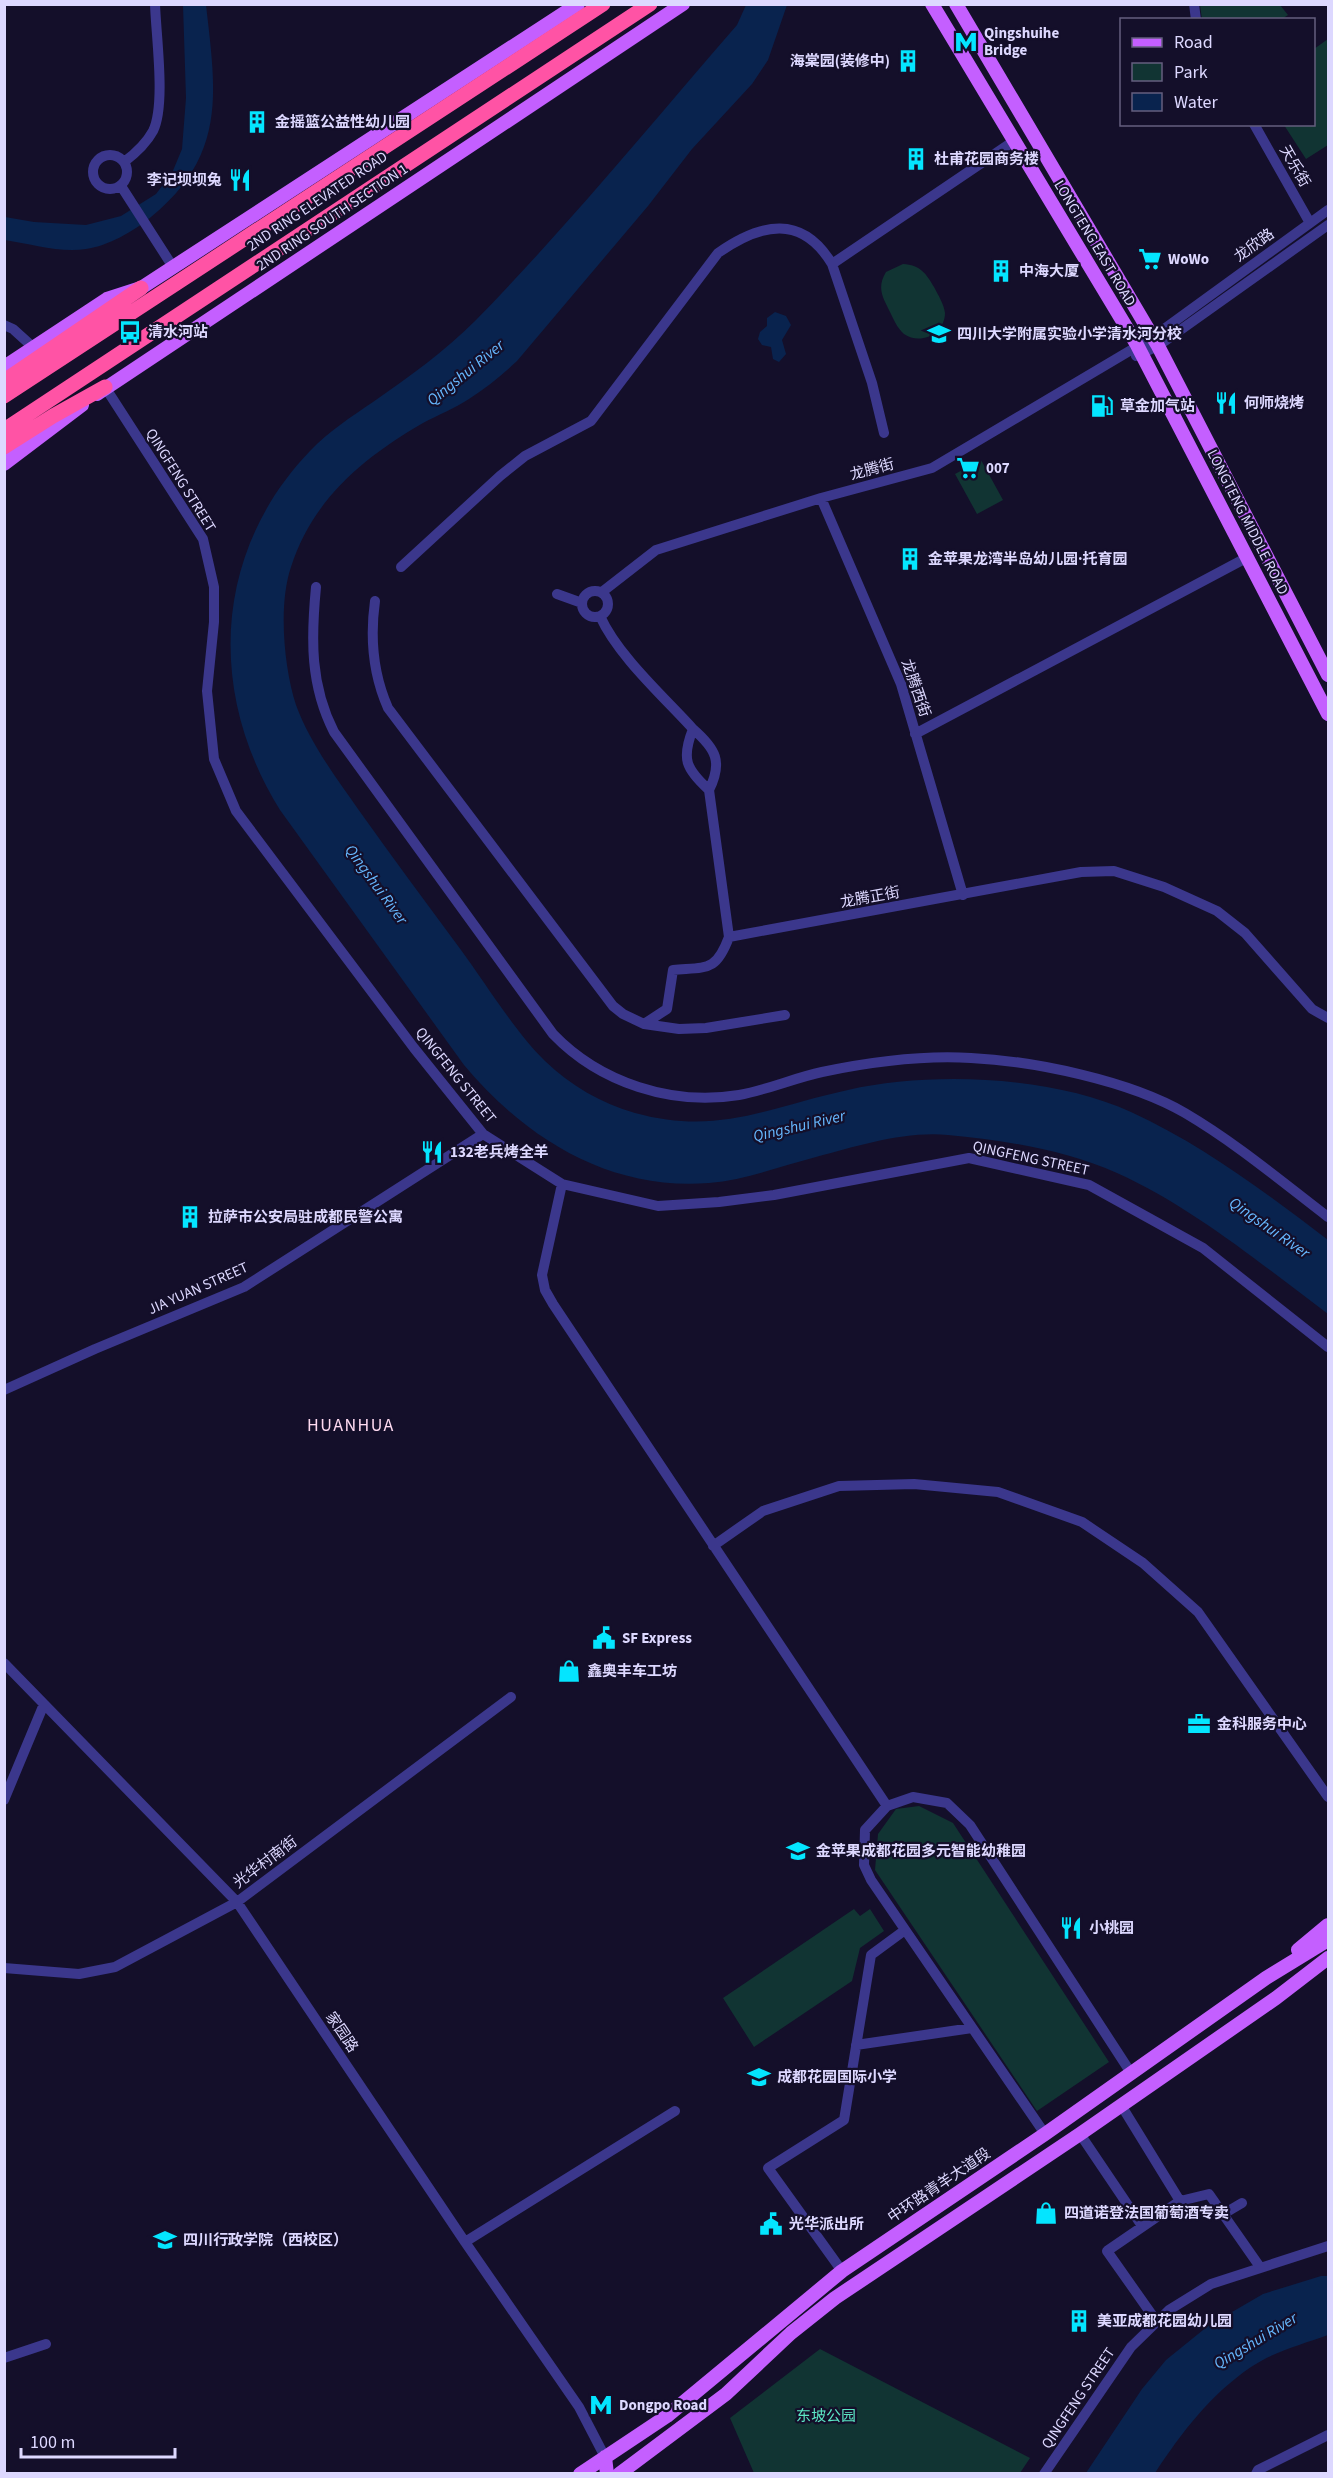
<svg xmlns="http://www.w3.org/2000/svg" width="1333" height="2478" viewBox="0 0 1333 2478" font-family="'Source Sans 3','Noto Sans SC',sans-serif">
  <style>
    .green { fill: #113433 }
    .water { fill: #09234e }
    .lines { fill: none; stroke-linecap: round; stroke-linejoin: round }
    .minor { stroke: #3b378c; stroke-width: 10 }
    .major { stroke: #c45fff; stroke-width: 14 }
    .highway { stroke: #ff53a5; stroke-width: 15 }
    .labels { text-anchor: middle; stroke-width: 4.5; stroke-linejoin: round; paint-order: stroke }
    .poi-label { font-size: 15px; font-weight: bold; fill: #ddd8ff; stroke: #140f2a; text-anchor: start }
    .street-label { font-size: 15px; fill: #ddd8ff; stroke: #140f2a }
    .park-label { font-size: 15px; fill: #5ce7c5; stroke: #140f2a }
    .water-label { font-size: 16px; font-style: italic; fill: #66b8ff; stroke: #140f2a }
    .quarter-label { font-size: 18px; letter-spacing: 1.5px; fill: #ffdaf1; stroke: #140f2a }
  </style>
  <rect width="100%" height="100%" fill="#140f2a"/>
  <path class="green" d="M1200,5H1280L1288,15L1282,19H1202Z
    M1328,39V145L1306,159L1284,125L1314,124V49Z
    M903,264C920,265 926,273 934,287C938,295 944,304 945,313C945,333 921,346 904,334C897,328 893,318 889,310C882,296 877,287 886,272Z
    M981,460L1003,500L977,514L955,474Z
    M919,1806L953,1823L1109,2062L1037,2111L875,1870L878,1834L896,1809Z
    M854,1909L860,1916L870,1909L884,1931L860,1948L852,1981L754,2047L723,1998Z
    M820,2349L1030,2458L1020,2473H754L730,2418Z"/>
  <path class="water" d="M183,5H206C216,92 227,155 151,217C134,231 108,246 86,249C60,253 31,244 5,240V217L34,222L86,225L121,216L156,194L172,173L182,149L186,98Z
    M746,5H787L768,60L752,84L692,149L648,206L517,361C502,375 486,388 469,399C455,408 438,415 423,423C363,458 313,499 291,567C278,605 284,668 296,705C310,743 335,776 358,809C392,857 427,904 461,950C486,984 516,1033 545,1061C571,1086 601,1103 635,1113C719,1136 769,1107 848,1090C932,1071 1052,1076 1131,1112C1203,1145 1266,1193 1328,1240V1314C1261,1264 1194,1208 1117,1173C1066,1150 1003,1140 948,1135C904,1131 858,1146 816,1157C781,1166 745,1180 709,1183C609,1191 525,1138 464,1065L280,810C207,693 213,552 310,451C329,431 351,417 373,402C409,377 445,351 475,321C567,227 651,124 737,25Z
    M775,312L786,316L791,325L782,340L786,354L779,362L773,359L771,347L762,345L758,339L760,332L767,326V318Z
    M1321,2276H1328V2335C1303,2344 1273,2352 1251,2367C1210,2395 1182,2432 1155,2473H1086L1142,2389L1166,2360L1208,2326L1263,2294Z"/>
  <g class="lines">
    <path class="minor" d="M1194,4L1196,20
      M1254,124L1310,223
      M93 172a17 17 0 1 1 34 0a17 17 0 1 1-34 0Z
      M124,162C136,153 146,144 153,131C166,105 156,36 155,4
      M121,186L173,267
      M832,264L872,383L884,433
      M4,325L13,329L34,348
      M1136,356L1158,346L1328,225
      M105,387L203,539L214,587V622L207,691L214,759L236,811L414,1048L483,1134L562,1184L658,1206L719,1202L774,1195L969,1158L1089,1185L1203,1248L1328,1347
      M821,498L901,684L963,895
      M401,567L500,476L525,456L591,421L718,253C761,223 802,214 832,264L1014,141
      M316,587C311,639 310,685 334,732L553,1034C600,1083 672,1106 739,1095C767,1090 794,1078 822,1072C870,1062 922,1055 971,1058C1035,1061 1130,1081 1185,1113C1236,1143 1281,1181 1328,1217
      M582 604a13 13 0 1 1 26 0a13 13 0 1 1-26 0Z
      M602,592L656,550L821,498L932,468L1153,337L1328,210
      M557,594L582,603
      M375,601C370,637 373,674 388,708L613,1006L623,1014L644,1024L667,1009L673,970C707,967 716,972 729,937
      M600,616C618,656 664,697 693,729C681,759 686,769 709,790L729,937L1081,872L1114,871L1164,887L1217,911L1245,933L1312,1009L1328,1018
      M693,729C716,749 723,762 709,790
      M915,734L1248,557
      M644,1024L679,1029L706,1028L785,1015
      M562,1184L542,1275L545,1290L553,1304L887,1806
      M4,1390L95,1349L244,1287L483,1134
      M713,1546L763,1511L839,1486L914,1484L998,1492L1082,1522L1143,1563L1198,1612L1328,1797
      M4,1663L237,1902L465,2242L579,2407L605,2457
      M4,1800L44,1704
      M4,1968L79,1974L115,1967L237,1902L511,1697
      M856,2045L972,2028
      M1121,2105L1180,2201
      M1045,2134L871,1880L864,1865L865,1830L887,1806L913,1797L947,1803L970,1825L1131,2073
      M1080,2134L1142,2226
      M1225,2213L1242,2203
      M465,2242L675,2111
      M842,2271L768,2168L844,2120L871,1955L905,1930
      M1157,2322L1107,2251L1180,2201L1209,2194L1260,2267
      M4,2358L46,2344
      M1044,2474L1131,2347L1169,2310L1211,2284L1328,2246
      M1256,2474L1258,2470L1328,2435"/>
    <path class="major" d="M932,4L1137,345L1328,714
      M956,4L1158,346L1328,675
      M4,367L107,299L141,288L578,4
      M97,394L683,4
      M4,464L82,405
      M1298,1950L1328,1925
      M605,2457L607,2474
      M580,2474L667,2416L842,2271L1045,2134L1266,1978L1328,1940
      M619,2474L726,2394L791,2333L835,2298L1080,2134L1276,1998L1328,1958"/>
    <path class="highway" d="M4,381L141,288
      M4,396L603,4
      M4,430L650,4
      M4,447L53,416L105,387"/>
  </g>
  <defs>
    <g id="metro-bare" transform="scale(1.8)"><path d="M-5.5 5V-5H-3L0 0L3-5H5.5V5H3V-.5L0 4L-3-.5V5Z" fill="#04e5ff" stroke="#140f2a" stroke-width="2.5" paint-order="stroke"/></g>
    <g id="building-bare" transform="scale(1.8)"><path d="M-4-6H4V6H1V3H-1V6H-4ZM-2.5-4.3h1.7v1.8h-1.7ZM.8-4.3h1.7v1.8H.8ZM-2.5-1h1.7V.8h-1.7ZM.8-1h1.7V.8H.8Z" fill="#04e5ff" stroke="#140f2a" stroke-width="2.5" paint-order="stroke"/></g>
    <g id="restaurant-bare" transform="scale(1.8)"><path d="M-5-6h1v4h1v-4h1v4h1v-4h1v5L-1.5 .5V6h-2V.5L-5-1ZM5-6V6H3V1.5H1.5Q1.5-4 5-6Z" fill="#04e5ff" stroke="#140f2a" stroke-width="2.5" paint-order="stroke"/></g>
    <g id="supermarket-bare" transform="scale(1.8)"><path d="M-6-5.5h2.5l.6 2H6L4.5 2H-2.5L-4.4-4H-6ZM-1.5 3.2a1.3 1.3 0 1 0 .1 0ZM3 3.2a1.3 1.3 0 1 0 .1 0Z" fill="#04e5ff" stroke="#140f2a" stroke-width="2.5" paint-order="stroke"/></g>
    <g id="bus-bare" transform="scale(1.8)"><path d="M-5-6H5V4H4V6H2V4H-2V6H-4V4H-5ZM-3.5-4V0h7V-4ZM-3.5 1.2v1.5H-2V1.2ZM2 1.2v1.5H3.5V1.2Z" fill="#04e5ff" stroke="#140f2a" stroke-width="2.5" paint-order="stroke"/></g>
    <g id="school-bare" transform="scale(1.8)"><path d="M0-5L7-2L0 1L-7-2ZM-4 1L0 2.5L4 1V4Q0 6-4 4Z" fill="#04e5ff" stroke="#140f2a" stroke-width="2.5" paint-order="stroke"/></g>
    <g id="fuel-bare" transform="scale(1.8)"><path d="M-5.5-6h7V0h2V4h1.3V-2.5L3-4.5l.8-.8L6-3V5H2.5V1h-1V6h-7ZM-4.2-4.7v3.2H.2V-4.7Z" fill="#04e5ff" stroke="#140f2a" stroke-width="2.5" paint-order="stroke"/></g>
    <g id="civic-bare" transform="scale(1.8)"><path d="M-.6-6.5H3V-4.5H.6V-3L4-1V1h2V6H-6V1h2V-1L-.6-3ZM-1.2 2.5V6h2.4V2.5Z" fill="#04e5ff" stroke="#140f2a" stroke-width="2.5" paint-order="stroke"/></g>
    <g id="shop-bare" transform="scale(1.8)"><path d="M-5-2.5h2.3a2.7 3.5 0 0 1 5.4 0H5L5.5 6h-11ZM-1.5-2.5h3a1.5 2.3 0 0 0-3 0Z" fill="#04e5ff" stroke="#140f2a" stroke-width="2.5" paint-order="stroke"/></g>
    <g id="office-bare" transform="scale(1.8)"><path d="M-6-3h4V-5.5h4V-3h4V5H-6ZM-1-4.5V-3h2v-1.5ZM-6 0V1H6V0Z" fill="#04e5ff" stroke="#140f2a" stroke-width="2.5" paint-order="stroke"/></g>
    <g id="university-bare" transform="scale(1.8)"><path d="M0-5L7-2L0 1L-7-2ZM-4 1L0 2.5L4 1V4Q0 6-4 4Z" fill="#04e5ff" stroke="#140f2a" stroke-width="2.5" paint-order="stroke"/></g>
  </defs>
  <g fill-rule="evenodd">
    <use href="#metro-bare" x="966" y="42"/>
    <use href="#building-bare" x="908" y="61"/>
    <use href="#building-bare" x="257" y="122"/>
    <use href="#building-bare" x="916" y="159"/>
    <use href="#restaurant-bare" x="240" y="180"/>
    <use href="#supermarket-bare" x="1150" y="259"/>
    <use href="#building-bare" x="1001" y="271"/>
    <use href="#bus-bare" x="130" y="332"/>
    <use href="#school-bare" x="939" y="334"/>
    <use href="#restaurant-bare" x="1226" y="403"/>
    <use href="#fuel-bare" x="1102" y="406"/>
    <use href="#supermarket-bare" x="968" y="468"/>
    <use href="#building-bare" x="910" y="559"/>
    <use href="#restaurant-bare" x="432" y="1152"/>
    <use href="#building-bare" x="190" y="1217"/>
    <use href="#civic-bare" x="604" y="1638"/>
    <use href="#shop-bare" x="569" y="1671"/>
    <use href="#office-bare" x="1199" y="1724"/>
    <use href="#school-bare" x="798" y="1851"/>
    <use href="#restaurant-bare" x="1071" y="1928"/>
    <use href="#school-bare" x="759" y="2077"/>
    <use href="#shop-bare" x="1046" y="2213"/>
    <use href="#civic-bare" x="771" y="2224"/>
    <use href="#university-bare" x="165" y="2240"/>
    <use href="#building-bare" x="1079" y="2321"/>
    <use href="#metro-bare" x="601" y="2405"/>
  </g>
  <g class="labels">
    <g class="poi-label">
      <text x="984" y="38">Qingshuihe<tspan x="984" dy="17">Bridge</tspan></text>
      <text x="890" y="66" text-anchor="end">海棠园(装修中)</text>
      <text x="275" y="127">金摇篮公益性幼儿园</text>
      <text x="934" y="164">杜甫花园商务楼</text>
      <text x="222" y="185" text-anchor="end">李记坝坝兔</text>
      <text x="1168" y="264">WoWo</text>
      <text x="1019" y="276">中海大厦</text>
      <text x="148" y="337">清水河站</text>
      <text x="957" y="339">四川大学附属实验小学清水河分校</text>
      <text x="1244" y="408">何师烧烤</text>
      <text x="1120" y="411">草金加气站</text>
      <text x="986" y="473">007</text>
      <text x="928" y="564">金苹果龙湾半岛幼儿园·托育园</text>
      <text x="450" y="1157">132老兵烤全羊</text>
      <text x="208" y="1222">拉萨市公安局驻成都民警公寓</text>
      <text x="622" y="1643">SF Express</text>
      <text x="587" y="1676">鑫奥丰车工坊</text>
      <text x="1217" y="1729">金科服务中心</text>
      <text x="816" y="1856">金苹果成都花园多元智能幼稚园</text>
      <text x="1089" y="1933">小桃园</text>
      <text x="777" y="2082">成都花园国际小学</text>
      <text x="1064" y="2218">四道诺登法国葡萄酒专卖</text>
      <text x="789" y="2229">光华派出所</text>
      <text x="183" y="2245">四川行政学院（西校区）</text>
      <text x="1097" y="2326">美亚成都花园幼儿园</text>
      <text x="619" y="2410">Dongpo Road</text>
    </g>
    <g class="street-label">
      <text transform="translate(1295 166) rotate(60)" y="5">天乐街</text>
      <text transform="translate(317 201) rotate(-34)" y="5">2ND RING ELEVATED ROAD</text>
      <text transform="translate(332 217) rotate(-34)" y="5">2ND RING SOUTH SECTION 1</text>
      <text transform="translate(1095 243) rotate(59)" y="5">LONGTENG EAST ROAD</text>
      <text transform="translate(1254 245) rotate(-36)" y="5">龙欣路</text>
      <text transform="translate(872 469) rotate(-15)" y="5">龙腾街</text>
      <text transform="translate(181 480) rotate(58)" y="5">QINGFENG STREET</text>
      <text transform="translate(1248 522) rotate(63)" y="5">LONGTENG MIDDLE ROAD</text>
      <text transform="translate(916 688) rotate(71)" y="5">龙腾西街</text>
      <text transform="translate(870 897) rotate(-10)" y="5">龙腾正街</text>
      <text transform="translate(456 1075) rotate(51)" y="5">QINGFENG STREET</text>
      <text transform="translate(1031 1158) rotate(12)" y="5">QINGFENG STREET</text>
      <text transform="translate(198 1288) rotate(-24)" y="5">JIA YUAN STREET</text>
      <text transform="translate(265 1862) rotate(-37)" y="5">光华村南街</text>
      <text transform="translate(342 2032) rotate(56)" y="5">家园路</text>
      <text transform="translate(939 2185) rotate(-34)" y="5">中环路青羊大道段</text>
      <text transform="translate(1078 2398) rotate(-56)" y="5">QINGFENG STREET</text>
    </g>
    <g class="park-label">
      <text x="826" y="2421">东坡公园</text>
    </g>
    <g class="water-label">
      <text transform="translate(465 372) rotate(-39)" y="6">Qingshui River</text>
      <text transform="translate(377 884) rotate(54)" y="6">Qingshui River</text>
      <text transform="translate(799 1125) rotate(-13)" y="6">Qingshui River</text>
      <text transform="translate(1270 1227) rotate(35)" y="6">Qingshui River</text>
      <text transform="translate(1255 2340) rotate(-31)" y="6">Qingshui River</text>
    </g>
    <g class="quarter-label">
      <text x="351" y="1431">HUANHUA</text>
    </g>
  </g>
  <rect width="1333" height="2478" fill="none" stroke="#ddd8ff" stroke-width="12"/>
  <rect x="1120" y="18" width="195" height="108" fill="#140f2a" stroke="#645f7f" stroke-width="1.5"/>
  <rect x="1132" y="38" width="30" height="9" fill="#c45fff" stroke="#645f7f" stroke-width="1.5"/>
  <text x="1174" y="48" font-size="18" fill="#ddd8ff">Road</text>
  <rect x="1132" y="63" width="30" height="18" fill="#113433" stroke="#645f7f" stroke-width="1.5"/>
  <text x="1174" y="78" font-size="18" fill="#ddd8ff">Park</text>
  <rect x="1132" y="93" width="30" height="18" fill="#09234e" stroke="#645f7f" stroke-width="1.5"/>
  <text x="1174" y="108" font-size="18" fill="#ddd8ff">Water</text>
  <path d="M21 2448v9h154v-9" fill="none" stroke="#ddd8ff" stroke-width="3"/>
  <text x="30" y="2448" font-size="18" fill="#ddd8ff" stroke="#140f2a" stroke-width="4.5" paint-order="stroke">100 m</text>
</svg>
